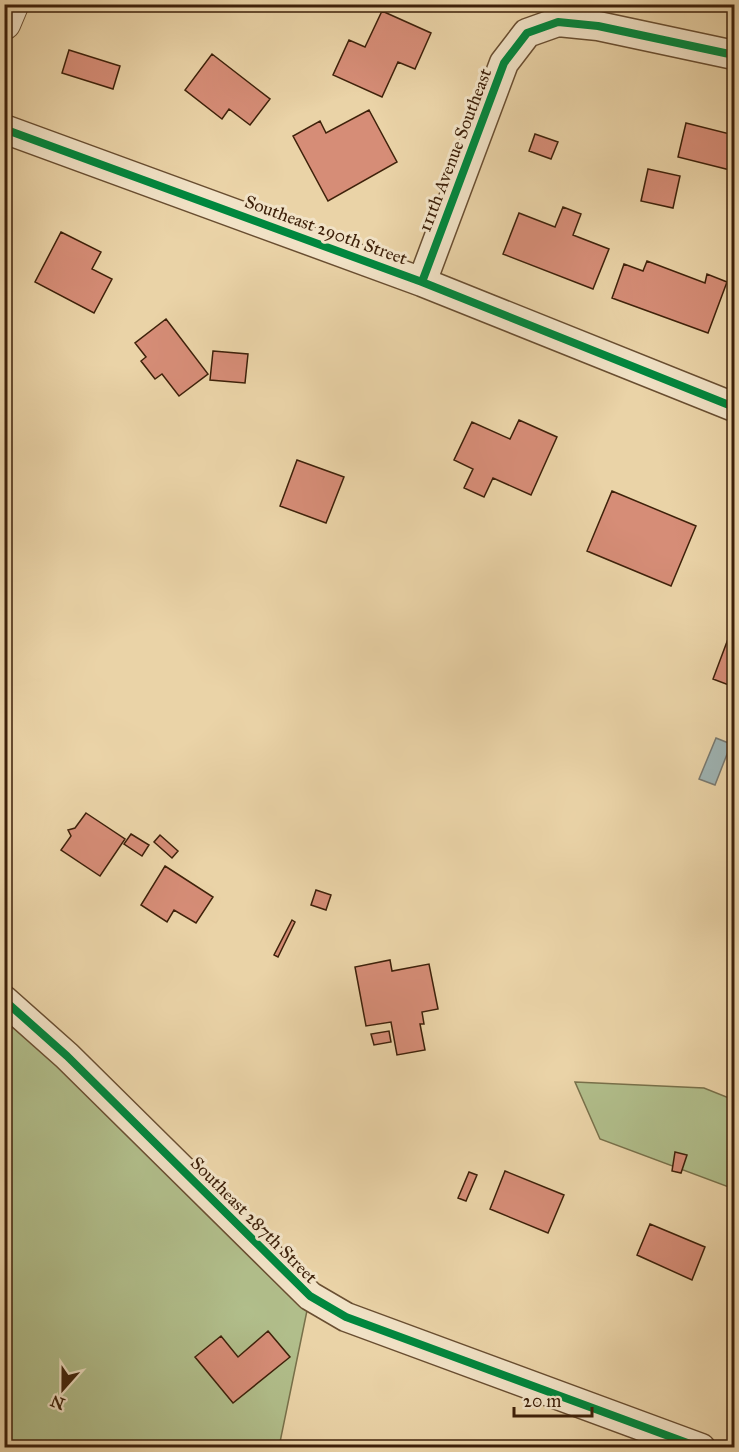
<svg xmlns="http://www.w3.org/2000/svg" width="739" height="1452" viewBox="0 0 739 1452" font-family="'IM FELL Great Primer',serif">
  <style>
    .green { fill: #b1be8b; stroke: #78704a; stroke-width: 1.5 }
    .water { fill: #9eb4b4; stroke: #787970; stroke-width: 1.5 }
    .building { fill: #d68d77; stroke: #3e210a; stroke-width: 1.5 }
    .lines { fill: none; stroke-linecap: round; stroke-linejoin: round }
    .minor-casing { stroke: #694e31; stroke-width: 31 }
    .tertiary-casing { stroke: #694e31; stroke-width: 35 }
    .minor { stroke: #f1e2c6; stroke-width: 28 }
    .tertiary { stroke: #f1e2c6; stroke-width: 33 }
    .cycleway-casing { stroke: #f1e2c6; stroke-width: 11 }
    .cycleway { stroke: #00873e; stroke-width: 8 }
    .labels { text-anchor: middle; stroke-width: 6; stroke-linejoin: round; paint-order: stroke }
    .street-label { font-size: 18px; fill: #3e210a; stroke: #f1e2c6 }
  </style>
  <rect width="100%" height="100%" fill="#ead3a7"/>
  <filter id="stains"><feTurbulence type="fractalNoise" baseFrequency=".00333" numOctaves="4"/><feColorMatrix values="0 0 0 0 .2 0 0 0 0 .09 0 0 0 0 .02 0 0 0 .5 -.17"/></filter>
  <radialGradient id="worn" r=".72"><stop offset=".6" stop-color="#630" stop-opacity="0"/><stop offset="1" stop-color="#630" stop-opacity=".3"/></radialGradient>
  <path class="green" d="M4,1008L310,1296L279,1447H5Z
    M575,1082L704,1088L734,1100V1189L600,1139Z"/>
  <path class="water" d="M716,738L731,744L715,785L699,779Z"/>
  <path class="building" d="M382,11L431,33L415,69L398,62L382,97L333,75L349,40L365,47Z
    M69,50L120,66L113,89L62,73Z
    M212,54L270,99L250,125L229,109L222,119L185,90Z
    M369,110L397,162L328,201L293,136L320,121L326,133Z
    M686,123L734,135V171L678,157Z
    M535,134L558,142L551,159L529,151Z
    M648,169L680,176L673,208L641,201Z
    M563,207L581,214L573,235L609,249L593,289L503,254L519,213L555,227Z
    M61,232L101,252L92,269L112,279L94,313L35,282Z
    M647,261L705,283L707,274L727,282L708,333L612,298L624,264L643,271Z
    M166,319L208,374L179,396L162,374L155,379L141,361L146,357L135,343Z
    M213,351L248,354L245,383L210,380Z
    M519,420L557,437L531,495L493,478L484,497L464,488L473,469L454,460L472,422L510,439Z
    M297,460L344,477L326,523L280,506Z
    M612,491L696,526L671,586L587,551Z
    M731,631L734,632V687L713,679Z
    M86,813L125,839L100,876L61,850L71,836L68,830L75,828Z
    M131,834L149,845L142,856L124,844Z
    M160,835L178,851L172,858L154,842Z
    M165,866L213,897L196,923L174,910L167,922L141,905Z
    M316,890L331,895L326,910L311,905Z
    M292,920L295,922L278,957L274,955Z
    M390,960L392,971L429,964L438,1009L422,1012L424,1024H420L425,1050L397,1055L391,1022L366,1026L355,967Z
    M389,1031L391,1042L374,1045L371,1034Z
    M675,1152L687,1155L681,1173L672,1171Z
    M505,1171L564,1195L548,1233L490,1209Z
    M469,1172L477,1175L466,1201L458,1198Z
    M650,1224L705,1247L692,1280L637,1255Z
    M268,1331L290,1357L233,1403L195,1357L221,1336L238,1357Z"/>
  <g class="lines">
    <g class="minor-casing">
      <path id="minor" d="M4,129L422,282L734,407
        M422,282L504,63L527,33L558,22L598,26L734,55
        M4,1000L67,1056L310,1296L346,1317L701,1448"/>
    </g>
    <g class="tertiary-casing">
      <path id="tertiary" d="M4,23L12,4"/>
    </g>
    <use href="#minor" class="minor"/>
    <use href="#tertiary" class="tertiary"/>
    <g class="cycleway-casing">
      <path id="cycleway" d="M4,129L422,282L734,407
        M422,282L504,63L527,33L558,22L598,26L734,55
        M4,1000L67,1056L310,1296L346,1317L701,1448"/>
    </g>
    <use href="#cycleway" class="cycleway"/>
  </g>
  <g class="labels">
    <g class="street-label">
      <text transform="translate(455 150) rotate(-69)" y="6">111th Avenue Southeast</text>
      <text transform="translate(326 230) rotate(20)" y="6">Southeast 290th Street</text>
      <text transform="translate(254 1220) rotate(45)" y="6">Southeast 287th Street</text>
    </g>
  </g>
  <rect width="739" height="1452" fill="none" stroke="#ead3a7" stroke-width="24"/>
  <rect x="6" y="6" width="727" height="1440" fill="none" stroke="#3e210a" stroke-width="3"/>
  <rect x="12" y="12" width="715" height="1428" fill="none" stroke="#3e210a" stroke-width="1.5"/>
  <g transform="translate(63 1389) rotate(201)" stroke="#f1e2c6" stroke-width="4.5" paint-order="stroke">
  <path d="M0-4.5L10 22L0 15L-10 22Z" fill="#3e210a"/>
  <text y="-9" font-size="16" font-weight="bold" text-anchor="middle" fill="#3e210a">N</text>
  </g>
  <path d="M514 1407v9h78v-9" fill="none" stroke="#3e210a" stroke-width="3"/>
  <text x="523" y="1407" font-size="18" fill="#3e210a" stroke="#f1e2c6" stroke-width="4.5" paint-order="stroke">20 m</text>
  <rect width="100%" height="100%" filter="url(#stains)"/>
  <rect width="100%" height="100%" fill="url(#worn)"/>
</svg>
